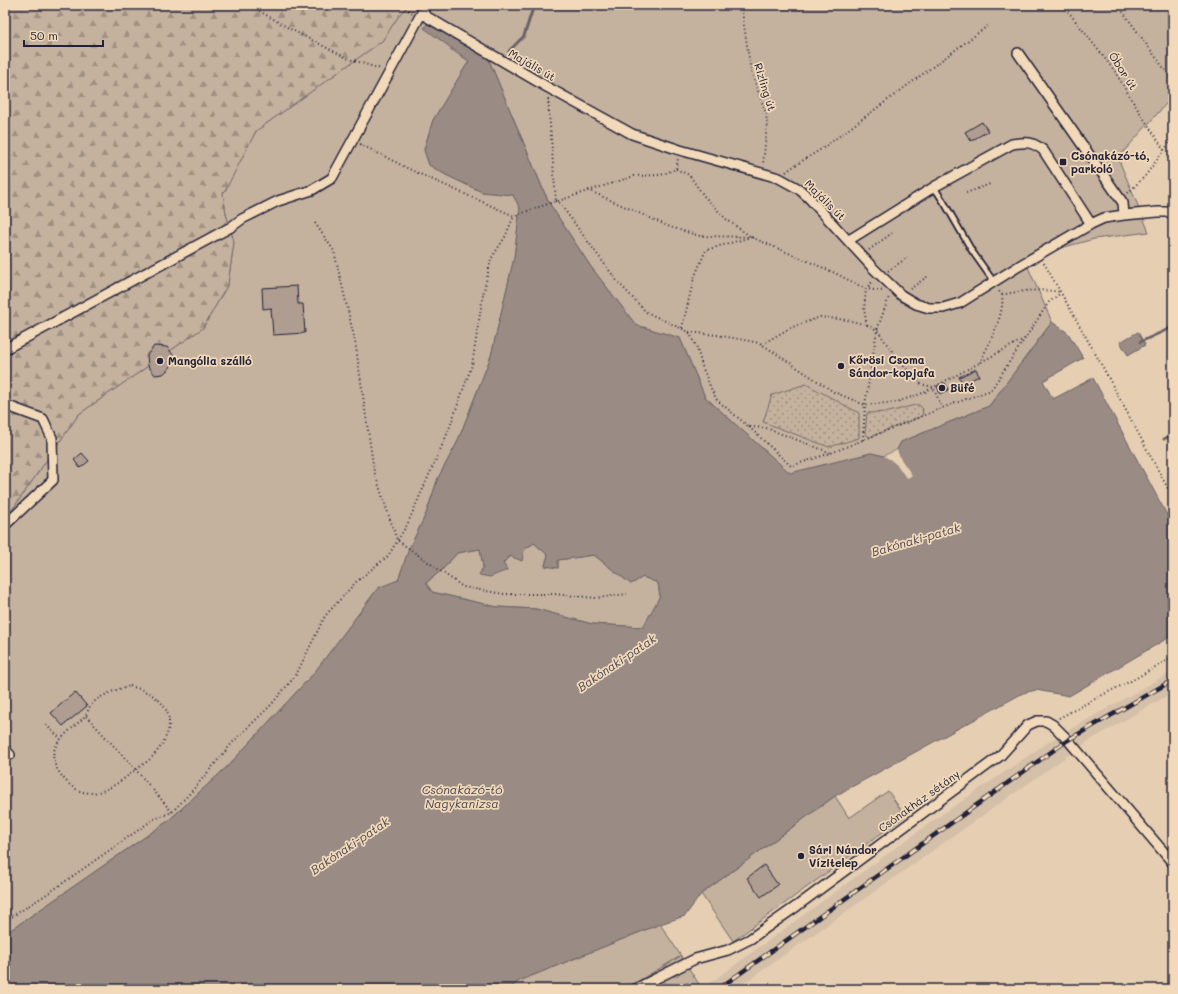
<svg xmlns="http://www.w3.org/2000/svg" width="1178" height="994" viewBox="0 0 1178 994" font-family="Mali,sans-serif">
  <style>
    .built { fill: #d4bfa8 }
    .green { fill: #c4b19e; stroke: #736a6c }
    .forest { fill: url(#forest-firs); stroke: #736a6c }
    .park { fill: url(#park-dots); stroke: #736a6c }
    .water { fill: #9a8c84; stroke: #6a6267; fill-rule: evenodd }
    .pier { fill: #e5ceb2 }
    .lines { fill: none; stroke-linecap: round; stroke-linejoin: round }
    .stream { stroke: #6a6267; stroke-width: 3 }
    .building { fill: #ae9d90; stroke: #22223b }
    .service-casing { stroke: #22223b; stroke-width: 8 }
    .minor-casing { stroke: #22223b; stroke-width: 12 }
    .path { stroke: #22223b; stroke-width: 2; stroke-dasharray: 1 3; stroke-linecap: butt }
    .service { stroke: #f1d9b9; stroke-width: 4.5 }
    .minor { stroke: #f1d9b9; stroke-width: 9 }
    .rail-casing { stroke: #22223b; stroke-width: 4.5 }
    .rail { stroke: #f1d9b9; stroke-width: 3; stroke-dasharray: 9; stroke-linecap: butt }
    .poi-dot { fill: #22223b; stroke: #f1d9b9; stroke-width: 1.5 }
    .labels { text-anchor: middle; stroke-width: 3.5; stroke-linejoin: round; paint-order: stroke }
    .street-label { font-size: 11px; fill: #22223b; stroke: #f1d9b9 }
    .poi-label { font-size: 11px; font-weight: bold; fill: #22223b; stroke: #f1d9b9; text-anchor: start }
    .water-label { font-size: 12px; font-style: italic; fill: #4c4755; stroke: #f1d9b9 }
  </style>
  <defs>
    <pattern id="forest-firs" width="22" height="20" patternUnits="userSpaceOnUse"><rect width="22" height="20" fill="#c4b19e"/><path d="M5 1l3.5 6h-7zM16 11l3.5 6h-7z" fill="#9f9082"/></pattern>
    <pattern id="park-dots" width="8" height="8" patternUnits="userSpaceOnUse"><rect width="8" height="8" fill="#c4b19e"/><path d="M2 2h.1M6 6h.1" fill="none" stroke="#9f9082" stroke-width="1.8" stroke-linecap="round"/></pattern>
  </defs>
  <rect width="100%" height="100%" fill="#e5ceb2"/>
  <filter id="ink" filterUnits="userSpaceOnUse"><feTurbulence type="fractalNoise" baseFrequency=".025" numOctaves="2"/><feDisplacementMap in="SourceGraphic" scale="8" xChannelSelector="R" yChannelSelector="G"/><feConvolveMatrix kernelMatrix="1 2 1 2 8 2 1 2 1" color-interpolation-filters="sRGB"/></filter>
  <g filter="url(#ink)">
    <path class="built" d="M1173,671V692L1087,742L736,989H702L934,820L1050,741Z"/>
    <path class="green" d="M409,5H1173V96L1118,158L1149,232L1094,239L1024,258L1052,322L989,406L901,442L897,450L884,456L871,453L790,474L705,397L680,338L636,325L591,267L551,206L545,194L486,53L450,49L469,61L433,120L424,149L429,165L446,175L482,192L513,195L520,208L514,258L491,356L457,443L438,478L426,514L409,549L398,581L378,588L314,673L228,766L168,821L5,934V520L79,414L203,328L228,284L234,242L226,214L223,193L256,131L382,41L400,14Z
      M534,543L548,555L545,565L558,568V560L594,555L631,584L643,577L658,583L660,596L644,627L592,624L536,609L497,607L432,592L426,583L444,568L457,553L480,549L483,567L507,570L503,563C512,554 524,551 534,543Z
      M888,791L905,816L733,941L701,894L835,796L849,818Z
      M660,924L681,956L625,989H509L519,981Z"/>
    <path class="forest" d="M5,5H409L400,14L382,41L256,131L225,191L223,193L226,214L234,242L228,284L203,328L79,414L5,520Z
      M681,956L702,989H625Z"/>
    <path class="park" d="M806,384L859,413V438L829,447L763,422L772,395Z
      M915,405H919L923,409L922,416L870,437L865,434L867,413L889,412Z"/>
    <path class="water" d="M427,24L486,53L545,194L551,206L591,267L636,325L680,338L705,397L790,473L871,453L884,456L897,450L901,442L989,406L1052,322L1068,333L1083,358L1043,381L1053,399L1093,378L1173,526V635L1069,696L1036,690L1023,693L835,796L701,894L685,916L660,924L519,981L509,989H5V934L168,821L228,766L314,673L378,588L398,580L409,549L426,514L438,478L457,443L491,356L514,258L520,208L513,195L482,192L446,175L429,165L424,150L433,120L469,61L424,28ZM534,543L548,555L545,566L558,568V560L594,555L631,584L643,577L658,583L660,596L643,627L592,624L536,609L497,607L432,592L426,583L444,568L457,553L480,549L483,567L479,575L490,577L507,570L503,563L510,556L522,561L524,550Z
      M1138,332L1145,345L1128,355L1120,342Z"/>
    <path class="pier" d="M897,450L900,458L912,475L908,478L904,475L898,466L891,460L884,456Z"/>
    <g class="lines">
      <path class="stream" d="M509,51L524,36L534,5
        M1140,342L1173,327
        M1164,439L1173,434"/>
    </g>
    <path class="building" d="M982,122L988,131L971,141L965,132Z
      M297,286L298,304H303L305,333L273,335L271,308L263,309L262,288Z
      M154,346L167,347L174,356L170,368L163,374L155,375L148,366L147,355Z
      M976,369L979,376L963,384L959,377Z
      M945,383L948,390L940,394L937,386Z
      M82,453L89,461L80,468L74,460Z
      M75,692L87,706L63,726L51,713Z
      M764,865L778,885L761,897L747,878Z"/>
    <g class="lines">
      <g class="service-casing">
        <path id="service" d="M934,187L945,204L972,251L994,282"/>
      </g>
      <g class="minor-casing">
        <path id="minor" d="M422,14L547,87L632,134L680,150L779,178L799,189L809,198L873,268L901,295L916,304L929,308H943L960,303L1019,266L1091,224L1104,218L1124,215L1158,212H1173
          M1018,53L1123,203L1124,215
          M849,240L934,187L1012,144C1027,142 1031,141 1043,150L1091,224
          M5,349L231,227L242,219L278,201L312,190L332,178L426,5
          M5,405L43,419L52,438L53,480L5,525
          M5,749L10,755
          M635,989L695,959L728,950L750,939L797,906L1000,756L1028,725L1037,721H1046L1053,725L1068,740L1173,863"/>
      </g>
      <path class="path" d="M249,5L292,30L349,59L381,69
        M402,5L412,13
        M741,5L751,72L766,113L767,124L763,165
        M1063,5L1114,70L1135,105L1164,150
        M1118,5L1173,81
        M548,99L556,201
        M360,144L411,170L514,216L556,201
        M676,169L689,175L704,196L726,219L751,237L833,272L866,289L883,291
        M786,172L794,166L823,148L989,25
        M588,190L670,227L700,236L751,237L706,250L694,278L682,328
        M966,193L990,184
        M1128,193L1145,176L1173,138
        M556,201H558L617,281L631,296L646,312L689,332L697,348L702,366L712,391L717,400L749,427L766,428L831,453
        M558,201L634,176L661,175L676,169L678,159
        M315,223L334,251L355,341L374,471L397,540L463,587L504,594H554L596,598L627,594
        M869,250L892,233
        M1044,263L1100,362L1173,498
        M888,271L908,257
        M910,289L928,276
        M1002,295C1022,290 1041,289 1061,292
        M867,325L864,310L866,289L873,281
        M689,332L717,335L760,343L834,392L865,405L897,402L923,393L1024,339
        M762,344L790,328L820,317L847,320L867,325L877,330L899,361L921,384L933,387L942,408
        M980,363C988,344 1005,316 1002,295L998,290
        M749,427L791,466L831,453L942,408L991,390L1049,302L1061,293
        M863,440L865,405L877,330L889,297
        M130,686C169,696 182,723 154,755C149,761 142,765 135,770C119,783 96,802 74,788C68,784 63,778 59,772C41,746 70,733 85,716C88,713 88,709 90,706C99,695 118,689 130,686Z
        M86,716L136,770L172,812
        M1059,718L1112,690L1131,681L1173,657
        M46,725L61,739
        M5,920L10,918L53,890L154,819L172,812L192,791L234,741L271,705L296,675L325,616L356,582L388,556L407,525L448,432L472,365L483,295L491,259L505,237L514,216"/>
      <use href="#service" class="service"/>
      <use href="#minor" class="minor"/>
      <g class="rail-casing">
        <path id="rail" d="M718,989L1068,740L1173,680"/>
      </g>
      <use href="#rail" class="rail"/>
    </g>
  </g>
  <g class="poi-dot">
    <rect x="1059" y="158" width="8" height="8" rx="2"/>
    <circle cx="160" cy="361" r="4"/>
    <circle cx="841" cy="366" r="4"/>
    <circle cx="942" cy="388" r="4"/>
    <circle cx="801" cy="856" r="4"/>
  </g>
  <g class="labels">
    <g class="street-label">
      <text transform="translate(532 65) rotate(30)" y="4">Majális út</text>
      <text transform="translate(1123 71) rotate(57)" y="4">Óbor út</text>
      <text transform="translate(765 87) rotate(73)" y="4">Rizling út</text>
      <text transform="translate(825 200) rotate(45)" y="4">Majális út</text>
      <text transform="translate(919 801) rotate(-36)" y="4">Csónakház sétány</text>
    </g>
    <g class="poi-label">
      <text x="1071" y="160">Csónakázó-tó,<tspan x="1071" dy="13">parkoló</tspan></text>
      <text x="849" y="364">Kőrösi Csoma<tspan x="849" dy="13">Sándor-kopjafa</tspan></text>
      <text x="168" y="365">Mangólia szálló</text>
      <text x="950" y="392">Büfé</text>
      <text x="809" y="854">Sári Nándor<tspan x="809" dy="13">Vízitelep</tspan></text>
    </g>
    <g class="water-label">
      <text transform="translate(916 540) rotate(-16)" y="4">Bakónaki-patak</text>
      <text transform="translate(617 663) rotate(-34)" y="4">Bakónaki-patak</text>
      <text x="462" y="794">Csónakázó-tó<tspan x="462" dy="14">Nagykanizsa</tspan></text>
      <text transform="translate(350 846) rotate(-34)" y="4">Bakónaki-patak</text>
    </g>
  </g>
  <rect width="1178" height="994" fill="none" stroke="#f1d9b9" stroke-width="20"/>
  <rect x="10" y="10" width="1158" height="974" fill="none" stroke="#22223b" stroke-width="1.5" filter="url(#ink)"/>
  <path d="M24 40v6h79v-6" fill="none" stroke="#22223b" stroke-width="2"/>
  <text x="30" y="40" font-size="12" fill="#22223b" stroke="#f1d9b9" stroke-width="3" paint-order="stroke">50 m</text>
</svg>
